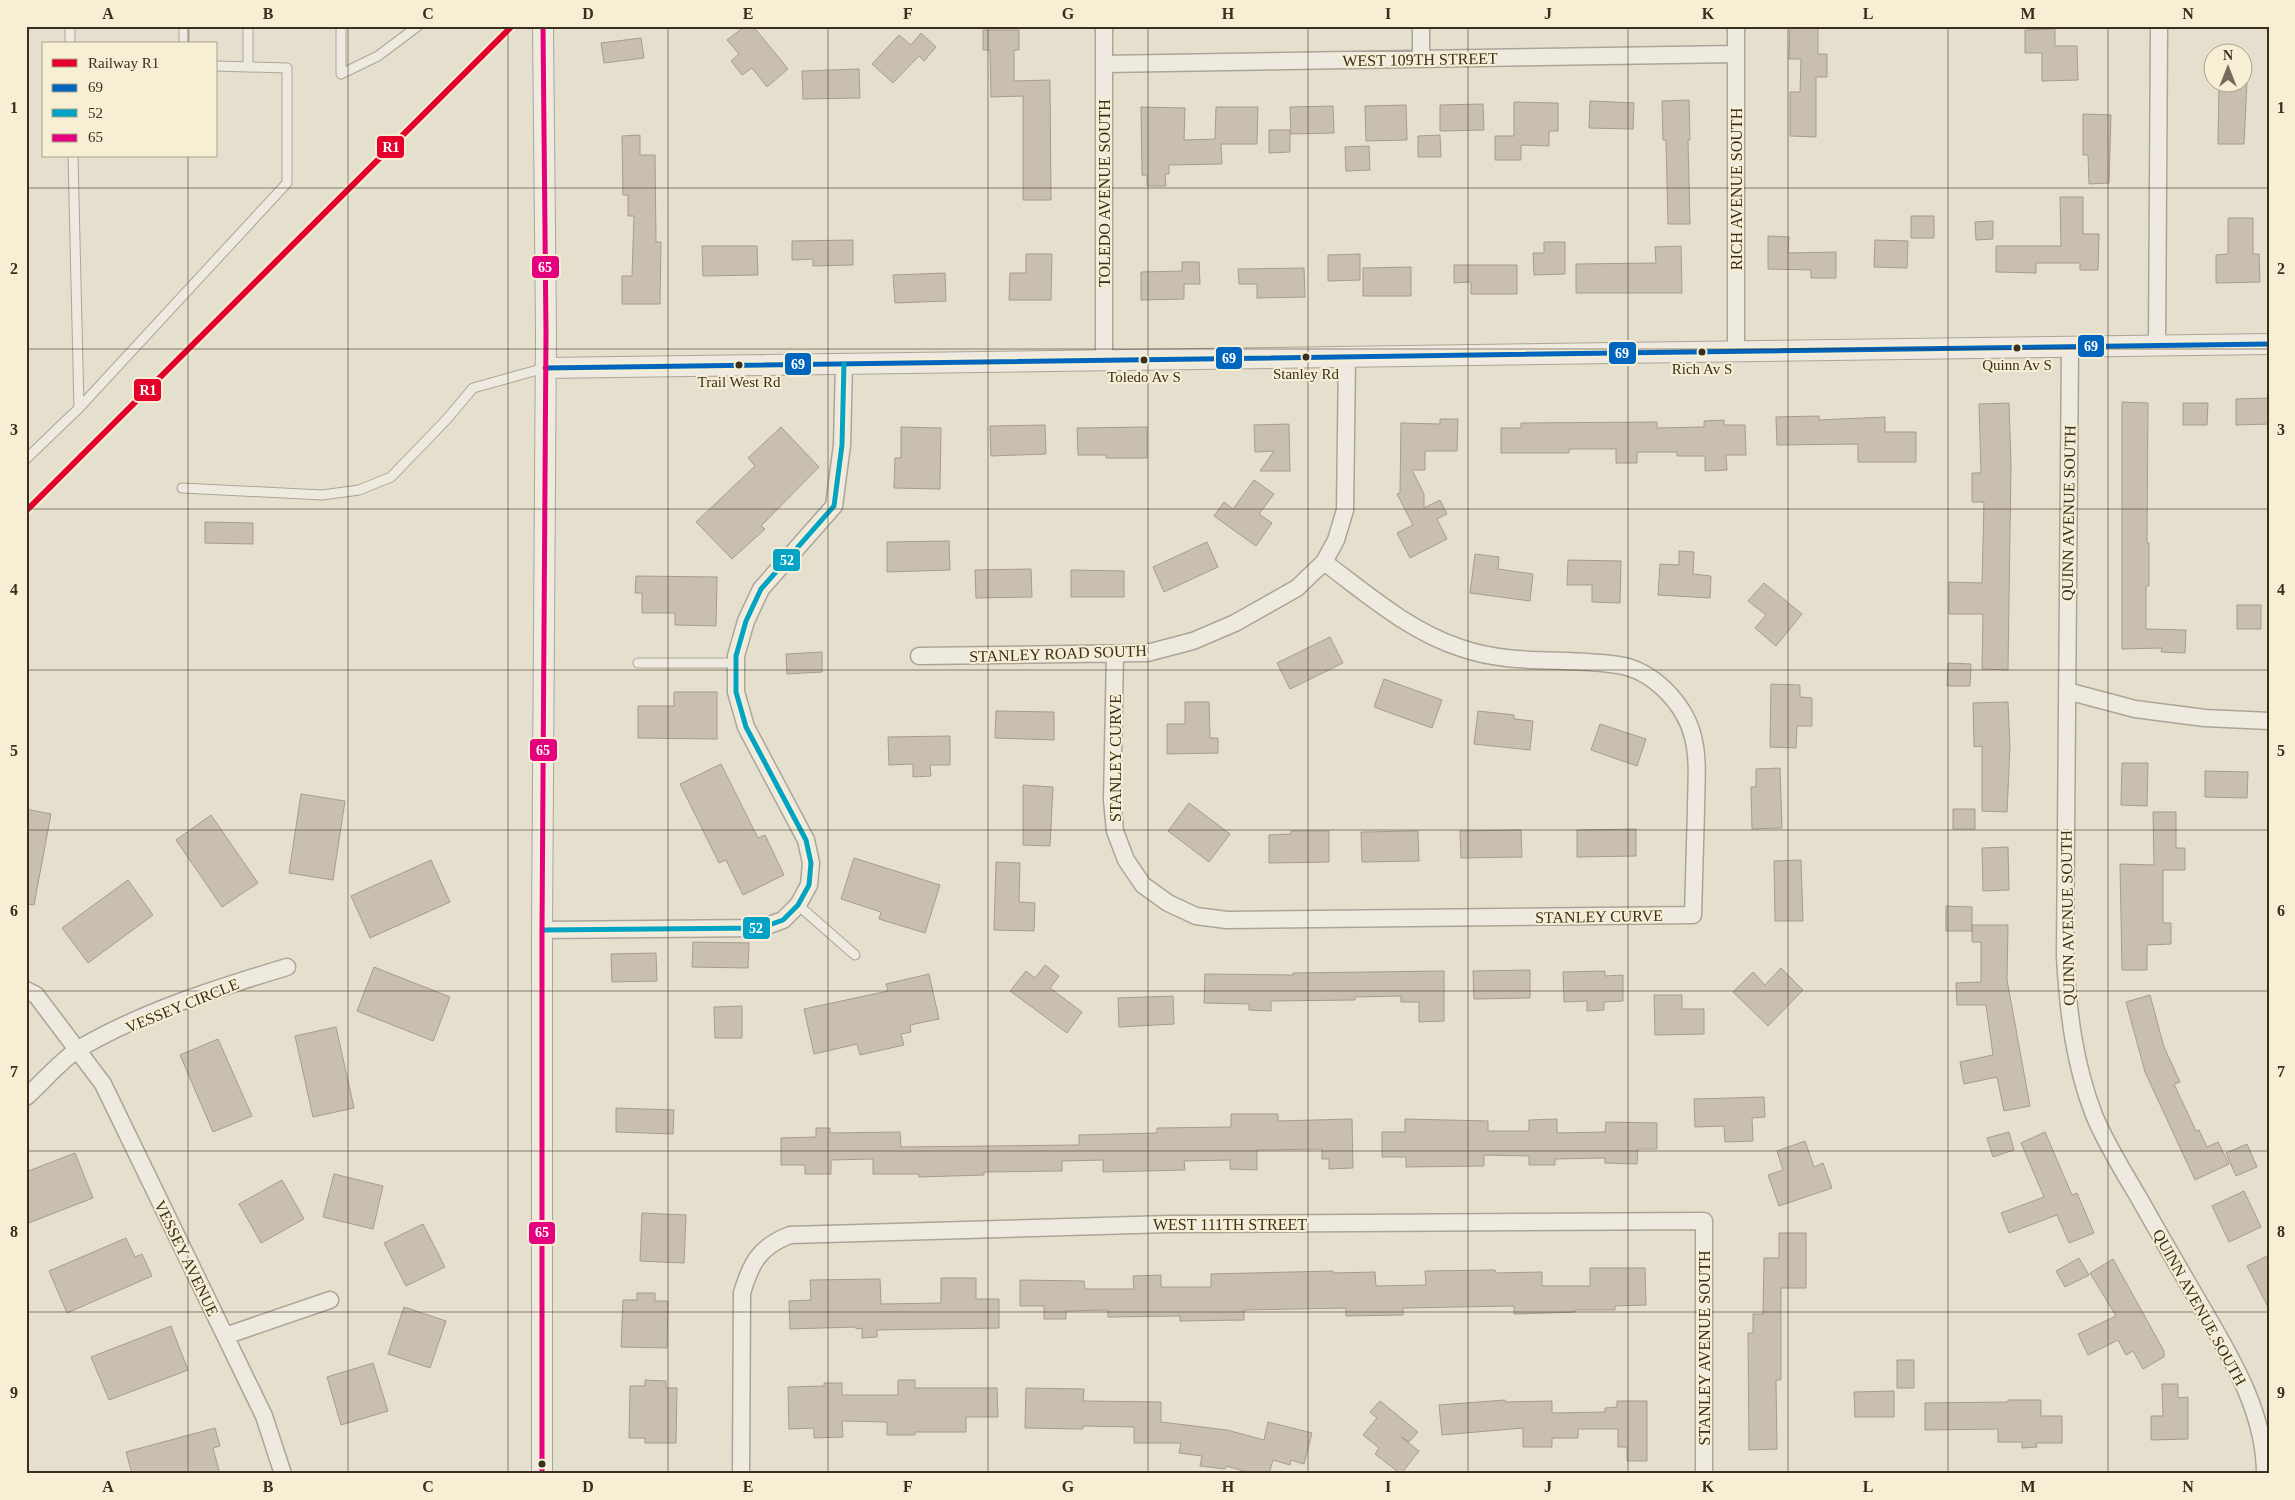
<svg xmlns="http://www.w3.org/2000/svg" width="2295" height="1500" viewBox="0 0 2295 1500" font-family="Georgia,serif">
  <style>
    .building { fill: #c9bfaf; stroke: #a69c8d }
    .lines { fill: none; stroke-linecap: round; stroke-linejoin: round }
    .service-casing { stroke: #aba597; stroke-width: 11 }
    .minor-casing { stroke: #aba597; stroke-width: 19 }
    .tertiary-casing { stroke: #aba597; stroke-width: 22 }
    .service { stroke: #eeeae0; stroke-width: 9 }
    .minor { stroke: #eeeae0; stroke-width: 16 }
    .tertiary { stroke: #eeeae0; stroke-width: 20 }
    .bus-1-casing { stroke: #f6efd4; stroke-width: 9 }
    .bus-2-casing { stroke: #f6efd4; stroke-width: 9 }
    .bus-3-casing { stroke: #f6efd4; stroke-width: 9 }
    .bus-1 { stroke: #0065bd; stroke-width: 5 }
    .bus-2 { stroke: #03a3c5; stroke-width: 5 }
    .bus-3 { stroke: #e5007d; stroke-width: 5 }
    .rail-1-casing { stroke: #f6efd4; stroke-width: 10 }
    .rail-1 { stroke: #e4002b; stroke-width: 6 }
    .grid { fill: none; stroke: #3a2e1e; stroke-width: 1; stroke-opacity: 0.55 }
    .bus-dot { fill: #3a2e1e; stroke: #f6efd4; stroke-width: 2 }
    .labels { text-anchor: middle; stroke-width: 4; stroke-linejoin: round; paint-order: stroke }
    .bus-label { font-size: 15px; fill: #3a2e1e; stroke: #f6efd4 }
    .street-label { font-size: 16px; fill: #3a2e1e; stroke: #f6efd4 }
    .line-badge { stroke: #f6efd4; stroke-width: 2 }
    .badge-label { font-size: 14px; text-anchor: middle; font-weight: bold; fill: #fff }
    .neatline { fill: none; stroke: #3a2e1e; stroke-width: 2 }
    .grid-label { font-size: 16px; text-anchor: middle; font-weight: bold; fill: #3a2e1e }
  </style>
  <rect width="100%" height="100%" fill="#e5e0ce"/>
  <path class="building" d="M745,26H753L788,69L767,87L752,68L742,75L731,61L739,54L727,40Z
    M1790,26H1818V54H1827V77H1816V137L1790,136V92H1800L1801,59H1789Z
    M2055,29V46H2077L2078,80L2042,81V53H2025V30Z
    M983,30H1019V50H1014V81L1050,80L1051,200H1023V96L991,97L990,50H983Z
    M921,33L936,47L924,61L919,56L893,83L872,64L899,35L911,45Z
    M641,38L644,58L604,63L601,43Z
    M859,69L860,98L803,99L802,71Z
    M2219,82H2247L2244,144H2218Z
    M1689,100L1690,140H1688L1690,224H1668L1666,140H1663L1662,101Z
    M1590,101L1634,103L1633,129L1589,128Z
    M1514,102L1558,103V131H1549V146L1521,145V160H1495V136H1514Z
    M1483,104L1484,130L1440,131V105Z
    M1406,105L1407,140L1366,141L1365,106Z
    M1333,106L1334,133L1291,134L1290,107Z
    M1141,107L1185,108L1184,140L1215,139L1216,107H1258L1257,144H1221L1222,164L1169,165V174H1165L1166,186H1147V175H1142Z
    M2083,114L2111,115L2109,183L2089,184L2088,155H2083Z
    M1269,130H1290V152L1269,153Z
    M640,135V155H655L656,242H661L660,304H622V276H632L634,216H628V195H623L622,136Z
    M1440,135L1441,157H1418V136Z
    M1369,146L1370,170L1346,171L1345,147Z
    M2060,197H2083V234H2099L2098,270H2080V263H2036V273L1996,272V246H2061Z
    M1911,216H1934V238H1911Z
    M2228,218H2253V254H2259L2260,282L2216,283V255L2228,254Z
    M1993,221V239L1976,240L1975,222Z
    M1768,236L1789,237L1788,253L1836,252V278H1811V270L1768,269Z
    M853,240V265L813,266V259L792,260V241Z
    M1875,240L1908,241L1907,268L1874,267Z
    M1544,242H1565V274L1534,275L1533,253H1544Z
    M702,246H757L758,275L703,276Z
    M1681,246L1682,293H1576V264L1656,263L1655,247Z
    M1026,254H1052L1051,300H1009L1010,273H1026Z
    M1360,254V280L1328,281V255Z
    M1182,262H1199L1200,284H1184V299L1141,300V272L1182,271Z
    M1454,265H1517V294H1471V282L1454,283Z
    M1411,267V296H1363V268Z
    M1304,268L1305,297L1257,298V284H1239L1238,269Z
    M945,273L946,301L895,303L893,275Z
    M2269,398V424L2236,425V399Z
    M2122,402L2148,403L2147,543H2149V586H2146V629L2186,630L2185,653L2161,652L2162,648L2122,649Z
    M2009,403L2011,464L2008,670L1982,669L1983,614H1949V582L1982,583L1984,502H1972V473H1981L1979,404Z
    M2183,403H2208L2207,425H2183Z
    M1819,416V420L1885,417V432H1916V462H1858V444L1777,445L1776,417Z
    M1440,419H1458L1457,451H1425V470H1412L1424,494V508L1440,500L1447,514L1437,519L1447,539L1410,558L1397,533L1413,525L1397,494L1400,493L1401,423L1440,424Z
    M1724,420V425H1745L1746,455H1726L1727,470L1705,471V456H1677V452H1637V463H1616V449H1569V453H1501V428H1521V423L1657,422V428L1704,427V421Z
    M1289,424L1290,471H1260L1274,451L1255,452L1254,425Z
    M1045,425L1046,454L991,456L990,426Z
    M781,427L819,467L761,526L765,529L732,559L696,522L755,466L748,458Z
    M901,427L941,428L940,489L894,488L895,458H901Z
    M1147,427V458H1106V455H1078L1077,428Z
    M1254,480L1274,494L1259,514L1272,523L1256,546L1214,516L1224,502L1233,509Z
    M205,522L253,523V544L205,543Z
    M949,541L950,570L887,572V542Z
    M1207,542L1218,567L1164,592L1153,567Z
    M1679,551L1694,552L1693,574L1711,576L1710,598L1658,595L1660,564L1679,565Z
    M1475,554L1499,557L1498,569L1533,574L1530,601L1470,593Z
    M1568,560L1621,561L1620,603L1592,602V585H1567Z
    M1031,569L1032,597L976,598L975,570Z
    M1071,570L1124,571V597H1071Z
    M636,576L717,577L716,626L675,625V613H642V593H635Z
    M1764,583L1802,614L1776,646L1755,628L1766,615L1748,601Z
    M2237,605H2261V629H2237Z
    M1330,637L1343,663L1290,689L1277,663Z
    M822,652V672L787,674L786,654Z
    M1948,663L1971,664L1970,686H1947Z
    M1384,679L1442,700L1432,728L1374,707Z
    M1771,684L1800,685V697L1812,698V726H1797L1796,748L1770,747Z
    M674,692H717V739L638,738V706H674Z
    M1185,702H1209L1210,738H1218V753L1167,754V724H1185Z
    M2008,702L2010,746L2007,812L1982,811V746L1974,747L1973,703Z
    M996,711L1054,712V740L995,738Z
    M1478,711L1514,715V719L1533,721L1530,750L1474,744Z
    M1600,724L1646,739L1637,766L1591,750Z
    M950,736V765H930L931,776L913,777V764L889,765L888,737Z
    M2122,763H2148L2147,806L2121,805Z
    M721,764L758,838L765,835L784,875L743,895L726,860L719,863L680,784Z
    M1780,768L1782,828L1752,829L1751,787H1756V769Z
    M2205,771L2248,772L2247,798L2205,797Z
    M1023,785L1053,787L1050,846L1023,845Z
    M301,794L345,801L333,880L289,873Z
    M1189,803L1230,834L1209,862L1168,831Z
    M26,809L51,814L34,905L26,904Z
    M1953,809H1975V829H1953Z
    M2153,812H2176V848H2185V870H2163V923H2171V944L2147,945V970H2122L2120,864L2154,865Z
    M211,815L258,883L222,907L176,840Z
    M1636,829V856L1577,857V830Z
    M1521,830L1522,857L1461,858L1460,831Z
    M1291,831H1329V862L1269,863V835L1291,834Z
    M1418,831L1419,861L1362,862L1361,832Z
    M2008,847L2009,890L1983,891L1982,848Z
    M854,858L940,885L925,933L879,919L881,912L841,899Z
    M431,860L450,902L370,938L351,896Z
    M1801,860L1803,921H1775L1774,861Z
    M996,862L1020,863L1019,902L1035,903L1034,931L994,930Z
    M128,880L153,915L88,963L62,928Z
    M1946,906L1972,907V931H1946Z
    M1972,925H2008L2007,980L2030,1106L2004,1111L1997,1077L1964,1084L1960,1062L1993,1055L1986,1005H1957L1956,983L1981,982V942H1972Z
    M693,942L749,943L748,968L692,967Z
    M656,953L657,981L612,982L611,954Z
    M1045,965L1059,976L1050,988L1082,1012L1067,1033L1010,991L1026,971L1035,978Z
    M374,967L450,997L433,1041L357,1011Z
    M1781,968L1803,990L1768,1026L1733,992L1753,972L1765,985Z
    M1530,970V998L1474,999L1473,971Z
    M1444,971V1021L1419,1022V1002H1401V996L1355,997V1000L1271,1001V1011L1249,1010V1004L1204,1003L1205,974L1293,975V973Z
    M1605,971V976L1623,975V1001L1604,1002V1010L1587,1011V1001L1564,1002L1563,972Z
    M929,974L939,1019L910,1025L911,1032L901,1034L904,1045L860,1055L857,1044L814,1054L804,1009L888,991L886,984Z
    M1654,995H1682V1009H1704V1034L1655,1035Z
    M2150,995L2164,1047L2180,1082L2174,1084L2196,1131L2199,1130L2207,1147L2218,1142L2229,1164L2195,1180L2145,1072L2126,1002Z
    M1173,996L1174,1024L1119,1027L1118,998Z
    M742,1006V1038H715L714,1007Z
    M336,1027L354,1108L313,1117L295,1036Z
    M218,1039L252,1116L213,1132L180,1055Z
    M1764,1097L1765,1117L1752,1118L1753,1141L1725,1142L1724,1126L1695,1127L1694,1099Z
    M616,1108L674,1110L673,1134L616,1132Z
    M1231,1114H1278V1121L1352,1119L1353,1168L1329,1169V1159H1322V1149L1257,1150V1170L1230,1169V1160L1184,1161L1185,1170L1103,1172V1160L1062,1161V1171L984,1172V1175L919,1177V1174H873V1159L831,1160V1174H805V1165H781V1138L816,1137V1128H830V1133L900,1132L901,1147L1079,1145V1135L1157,1133V1128L1231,1127Z
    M1405,1119L1488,1121V1131H1529V1120L1557,1119V1133L1605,1132L1606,1122L1657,1123V1149H1638L1637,1164L1605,1163V1158L1555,1159V1165H1529V1156L1484,1155V1166L1406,1167V1157H1382V1132H1405Z
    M2009,1132L2014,1150L1993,1157L1987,1138Z
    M2045,1132L2072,1195L2077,1193L2094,1233L2069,1243L2057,1215L2009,1233L2001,1213L2044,1197L2021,1143Z
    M1805,1141L1814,1167L1823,1163L1832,1188L1779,1206L1768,1175L1783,1170L1777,1151Z
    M2247,1144L2257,1167L2236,1176L2226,1153Z
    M75,1153L93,1198L26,1224V1172Z
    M334,1174L383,1186L373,1229L323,1217Z
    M282,1180L304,1219L261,1243L239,1204Z
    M2244,1191L2261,1227L2229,1242L2212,1206Z
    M642,1213L686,1215L684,1263L640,1261Z
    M423,1224L445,1267L406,1286L384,1243Z
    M1779,1233H1806V1288H1781V1380H1776L1777,1449L1749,1450L1748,1333H1753V1314H1763L1764,1258H1779Z
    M126,1238L135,1257L142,1254L152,1276L67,1313L49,1271Z
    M2269,1255V1309L2247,1266Z
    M2079,1258L2089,1275L2065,1287L2056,1271Z
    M2113,1259L2164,1351V1357L2143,1369L2133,1351L2126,1355L2118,1340L2088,1355L2078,1334L2116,1316L2090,1273Z
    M1590,1268H1645L1646,1305L1615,1306V1310H1575V1312L1514,1314V1306L1403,1308V1315L1346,1316V1308L1244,1310V1320L1180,1321V1316L1108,1317V1310L1066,1311V1319H1044V1306H1020V1280L1084,1281L1085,1289H1134L1133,1276L1161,1275V1287H1211V1274L1333,1271V1273L1375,1272L1376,1286L1426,1285L1425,1271L1495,1270L1496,1273L1542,1272V1286H1590Z
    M941,1278H976V1299H999V1328L877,1330V1337L862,1338V1328L856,1329V1327L790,1329L789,1301L811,1300L810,1280L880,1279L881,1304L941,1303Z
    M637,1293H655V1301H668L667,1348L621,1347L623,1300H637Z
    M404,1307L446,1321L430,1368L388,1354Z
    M171,1326L188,1370L109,1400L91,1357Z
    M1897,1360H1914V1388H1897Z
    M373,1363L388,1411L341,1425L327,1377Z
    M645,1380L666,1381V1388H677L676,1443H645V1438H629L630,1386H645Z
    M898,1380H915V1388H997L998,1417H966V1432H915V1435H887V1422L842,1421L843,1437L814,1438V1428L789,1429L788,1387L824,1386V1383H842V1395H898Z
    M2162,1384H2178V1398L2188,1397V1439L2151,1440V1416H2163Z
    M1026,1388L1084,1389L1083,1401L1161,1402V1422L1227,1430L1264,1440L1268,1422L1312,1433L1304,1464L1291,1460L1290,1465L1273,1460L1269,1474H1255L1226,1466L1225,1469L1200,1466L1202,1456L1179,1453L1181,1443H1134V1427L1083,1426V1429L1025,1428Z
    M1894,1391V1417H1855L1854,1392Z
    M1505,1400V1402L1552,1401V1413L1605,1412V1408L1617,1407V1401H1647V1461H1627V1447H1618V1429H1578V1438H1552V1447H1523V1428L1442,1435L1439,1405Z
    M2008,1400H2041V1416H2062V1443H2036L2037,1447L2022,1448V1442H1998V1429L1925,1430V1403L2008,1402Z
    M1380,1401L1418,1432L1409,1442L1401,1437L1419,1451L1401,1474L1375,1454L1379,1448L1363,1435L1377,1418L1370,1412Z
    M215,1428L220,1446L213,1448L220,1474H132L126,1452Z"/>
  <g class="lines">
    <g class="service-casing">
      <path id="service" d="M70,26V44
        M341,26V74L378,56L418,26
        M184,44V26
        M248,67V26
        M73,156L79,408
        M26,459L79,408L287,183V68L216,66
        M182,488L322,495L359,490L391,477L447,419L473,388L545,368
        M638,663H736
        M798,905L855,955"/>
    </g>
    <g class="minor-casing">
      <path id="minor" d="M1104,26V360
        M1421,26V59
        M1104,64L1736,54
        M2157,346L2159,26
        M2070,347L2065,956C2068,1011 2074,1063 2094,1115C2106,1144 2123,1171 2139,1198C2161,1237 2184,1277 2207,1316C2235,1364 2265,1416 2265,1474
        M1736,351V26
        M1115,654L1112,800L1115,831L1126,860L1143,885L1168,903L1196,916L1227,920L1693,915C1694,879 1695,844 1696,809C1696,785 1699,760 1693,737C1685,704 1653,670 1618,665C1566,657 1512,666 1461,648C1409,631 1367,594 1324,562
        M919,656L1147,653L1193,641L1235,623L1297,588L1324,562L1336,540L1345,510L1347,357
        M2067,691L2135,709L2205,718L2269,721
        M542,930L761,928L783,920L798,905L809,885L811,863L806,840L746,727L736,692V656L746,621L761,589L834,506L842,445L844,364
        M26,990L36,995L103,1084L264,1416L283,1474
        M26,1097C42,1083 62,1059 80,1048C144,1011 217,988 287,967
        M225,1336L330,1300
        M741,1474L742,1293C751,1263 759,1247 790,1235L1169,1224L1704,1221V1474"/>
    </g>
    <g class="tertiary-casing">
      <path id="tertiary" d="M545,368L2269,344
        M542,1474V930L546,333L543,26"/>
    </g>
    <use href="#service" class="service"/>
    <use href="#minor" class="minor"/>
    <use href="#tertiary" class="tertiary"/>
    <g class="bus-1-casing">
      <path id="bus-1" d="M545,368L2269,344"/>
    </g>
    <g class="bus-2-casing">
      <path id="bus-2" d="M542,930L761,928L783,920L798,905L809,885L811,863L806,840L746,727L736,692V656L746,621L761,589L834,506L842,445L844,364"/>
    </g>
    <g class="bus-3-casing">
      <path id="bus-3" d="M542,1474V930L546,333L543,26"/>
    </g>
    <use href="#bus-1" class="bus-1"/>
    <use href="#bus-2" class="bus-2"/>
    <use href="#bus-3" class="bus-3"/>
    <g class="rail-1-casing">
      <path id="rail-1" d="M26,511L512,26"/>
    </g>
    <use href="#rail-1" class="rail-1"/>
  </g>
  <path class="grid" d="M188,26V44M348,26V1474M508,26V1474M668,26V1474M828,26V1474M988,26V1474M1148,26V1474M1308,26V1474M1468,26V1474M1628,26V1474M1788,26V1474M1948,26V1474M2108,26V1474M188,156V1474M26,188H2269M26,349H2269M26,509H2269M26,670H2269M26,830H2269M26,991H2269M26,1151H2269M26,1312H2269"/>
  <g class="bus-dot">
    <circle cx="2017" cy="348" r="4.5"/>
    <circle cx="1702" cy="352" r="4.5"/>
    <circle cx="1306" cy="357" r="4.5"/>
    <circle cx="1144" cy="360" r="4.5"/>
    <circle cx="739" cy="365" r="4.5"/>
    <circle cx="542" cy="1464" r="4.5"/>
  </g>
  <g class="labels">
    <g class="bus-label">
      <text x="2017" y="370">Quinn Av S</text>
      <text x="1702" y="374">Rich Av S</text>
      <text x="1306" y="379">Stanley Rd</text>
      <text x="1144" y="382">Toledo Av S</text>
      <text x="739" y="387">Trail West Rd</text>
    </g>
    <g class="street-label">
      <text transform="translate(1420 59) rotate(-1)" y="6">WEST 109TH STREET</text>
      <text transform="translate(1736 189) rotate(-90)" y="6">RICH AVENUE SOUTH</text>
      <text transform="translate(1104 193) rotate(-90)" y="6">TOLEDO AVENUE SOUTH</text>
      <text transform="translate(2068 513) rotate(-89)" y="6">QUINN AVENUE SOUTH</text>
      <text transform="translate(1058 653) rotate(-2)" y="6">STANLEY ROAD SOUTH</text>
      <text transform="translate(1115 758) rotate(-90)" y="6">STANLEY CURVE</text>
      <text transform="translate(1599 916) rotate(-1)" y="6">STANLEY CURVE</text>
      <text transform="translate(2067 918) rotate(-91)" y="6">QUINN AVENUE SOUTH</text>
      <text transform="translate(182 1005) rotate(-22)" y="6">VESSEY CIRCLE</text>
      <text x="1230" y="1230">WEST 111TH STREET</text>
      <text transform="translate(187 1258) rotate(64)" y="6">VESSEY AVENUE</text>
      <text transform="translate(2200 1307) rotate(61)" y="6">QUINN AVENUE SOUTH</text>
      <text transform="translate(1704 1348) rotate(-90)" y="6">STANLEY AVENUE SOUTH</text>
    </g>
  </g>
  <g class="line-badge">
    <rect x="376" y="135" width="29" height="24" rx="5" fill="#e4002b"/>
    <rect x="531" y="255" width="29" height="24" rx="5" fill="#e5007d"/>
    <rect x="2077" y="334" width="28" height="24" rx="5" fill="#0065bd"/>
    <rect x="1608" y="341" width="29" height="24" rx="5" fill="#0065bd"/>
    <rect x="1215" y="346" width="28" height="24" rx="5" fill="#0065bd"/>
    <rect x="784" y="352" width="28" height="24" rx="5" fill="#0065bd"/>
    <rect x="133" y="378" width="29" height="24" rx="5" fill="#e4002b"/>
    <rect x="772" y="548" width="29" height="24" rx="5" fill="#03a3c5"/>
    <rect x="529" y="738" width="29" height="24" rx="5" fill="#e5007d"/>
    <rect x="742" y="916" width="29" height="24" rx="5" fill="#03a3c5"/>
    <rect x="528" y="1221" width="28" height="24" rx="5" fill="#e5007d"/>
  </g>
  <g class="badge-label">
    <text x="391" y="152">R1</text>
    <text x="545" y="272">65</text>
    <text x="2091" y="351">69</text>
    <text x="1622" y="358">69</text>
    <text x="1229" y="363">69</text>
    <text x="798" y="369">69</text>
    <text x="148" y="395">R1</text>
    <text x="787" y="565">52</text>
    <text x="543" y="755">65</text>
    <text x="756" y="933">52</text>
    <text x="542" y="1237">65</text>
  </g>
  <rect width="2295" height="1500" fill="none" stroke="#f6efd4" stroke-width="55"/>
  <rect x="42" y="42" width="175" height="115" fill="#f6efd4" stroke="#aba28b"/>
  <rect x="52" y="59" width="25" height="8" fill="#e4002b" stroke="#aba28b"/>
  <text x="88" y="68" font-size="15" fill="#3a2e1e">Railway R1</text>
  <rect x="52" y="84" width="25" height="8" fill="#0065bd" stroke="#aba28b"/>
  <text x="88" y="92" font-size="15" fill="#3a2e1e">69</text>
  <rect x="52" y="109" width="25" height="8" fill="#03a3c5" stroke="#aba28b"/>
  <text x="88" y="118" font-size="15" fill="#3a2e1e">52</text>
  <rect x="52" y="134" width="25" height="8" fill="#e5007d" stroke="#aba28b"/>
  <text x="88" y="142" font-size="15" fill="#3a2e1e">65</text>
  <g transform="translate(2228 68)"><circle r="24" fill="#f6efd4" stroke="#aba28b"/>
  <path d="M0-4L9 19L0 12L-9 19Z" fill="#766c5c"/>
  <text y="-8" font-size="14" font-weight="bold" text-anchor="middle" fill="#3a2e1e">N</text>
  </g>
  <rect x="28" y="28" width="2240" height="1444" class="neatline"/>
  <g class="grid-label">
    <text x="108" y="19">A</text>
    <text x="268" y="19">B</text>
    <text x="428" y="19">C</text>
    <text x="588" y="19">D</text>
    <text x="748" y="19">E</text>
    <text x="908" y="19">F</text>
    <text x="1068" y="19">G</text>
    <text x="1228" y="19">H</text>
    <text x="1388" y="19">I</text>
    <text x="1548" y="19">J</text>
    <text x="1708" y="19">K</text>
    <text x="1868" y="19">L</text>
    <text x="2028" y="19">M</text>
    <text x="2188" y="19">N</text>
    <text x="14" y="113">1</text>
    <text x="2281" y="113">1</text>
    <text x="14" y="274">2</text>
    <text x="2281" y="274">2</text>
    <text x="14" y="435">3</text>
    <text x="2281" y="435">3</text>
    <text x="14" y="595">4</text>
    <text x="2281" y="595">4</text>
    <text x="14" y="756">5</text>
    <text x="2281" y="756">5</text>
    <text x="14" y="916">6</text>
    <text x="2281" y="916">6</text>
    <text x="14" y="1077">7</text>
    <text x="2281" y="1077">7</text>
    <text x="14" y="1237">8</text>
    <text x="2281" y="1237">8</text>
    <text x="14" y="1398">9</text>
    <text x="2281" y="1398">9</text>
    <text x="108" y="1492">A</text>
    <text x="268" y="1492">B</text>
    <text x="428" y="1492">C</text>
    <text x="588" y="1492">D</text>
    <text x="748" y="1492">E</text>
    <text x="908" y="1492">F</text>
    <text x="1068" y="1492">G</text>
    <text x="1228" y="1492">H</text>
    <text x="1388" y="1492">I</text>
    <text x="1548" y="1492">J</text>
    <text x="1708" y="1492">K</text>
    <text x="1868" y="1492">L</text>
    <text x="2028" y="1492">M</text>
    <text x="2188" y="1492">N</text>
  </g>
</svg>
